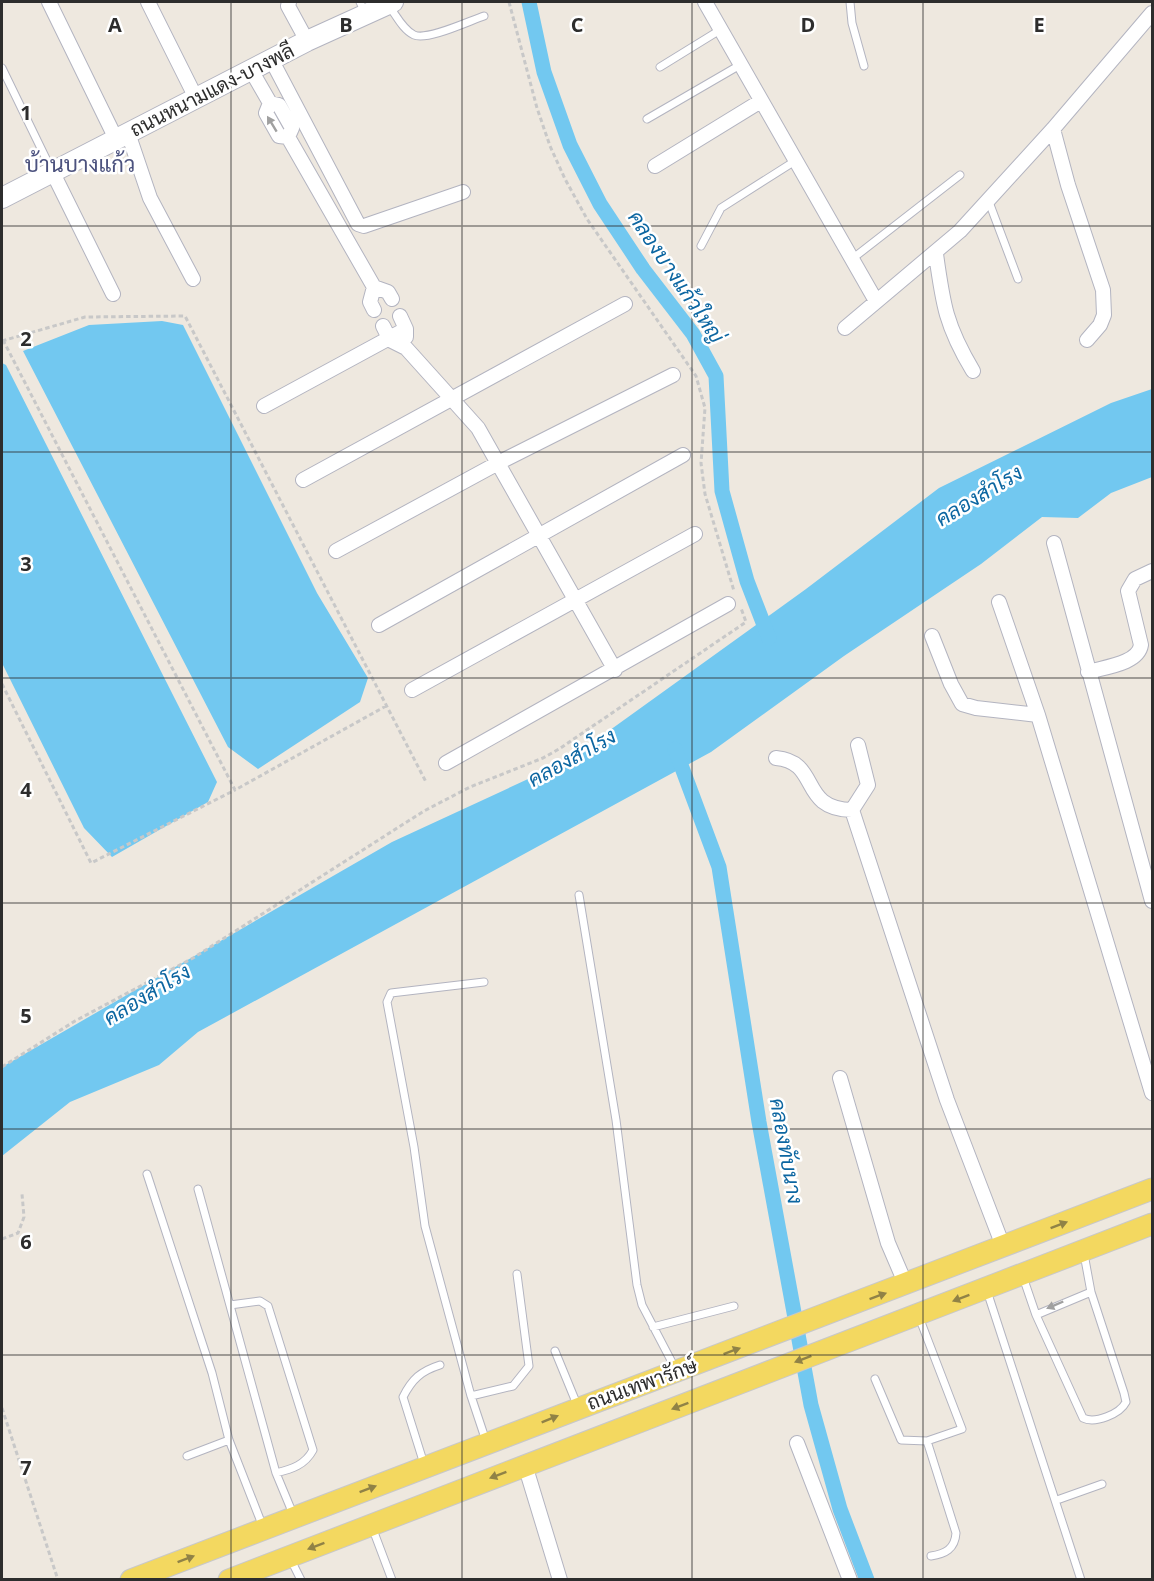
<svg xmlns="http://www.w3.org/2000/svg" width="1154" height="1581" viewBox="0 0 1154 1581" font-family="'Open Sans',Sarabun,sans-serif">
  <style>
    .water { fill: #72c8f0 }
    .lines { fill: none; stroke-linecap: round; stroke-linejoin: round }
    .canal { stroke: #72c8f0; stroke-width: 15 }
    .service-casing { stroke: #b3b4c0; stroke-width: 9 }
    .minor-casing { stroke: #b3b4c0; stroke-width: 16 }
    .secondary-casing { stroke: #b3b4c0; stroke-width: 22 }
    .primary-casing { stroke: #c8c8c8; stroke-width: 23 }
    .path { stroke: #c8c8c8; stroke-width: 3; stroke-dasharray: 4.5 3; stroke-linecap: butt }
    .service { stroke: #fff; stroke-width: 7 }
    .minor { stroke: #fff; stroke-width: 14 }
    .secondary { stroke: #fff; stroke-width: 20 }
    .primary { stroke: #f3d860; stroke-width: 21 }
    .oneway { fill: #a0a0a0 }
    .oneway2 { fill: #908246 }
    .grid { fill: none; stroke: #2d2d2d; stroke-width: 1.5; stroke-opacity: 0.55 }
    .labels { text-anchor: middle; stroke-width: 5; stroke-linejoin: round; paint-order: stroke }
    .street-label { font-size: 20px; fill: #2d2d2d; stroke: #fff }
    .water-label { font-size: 21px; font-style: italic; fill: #0c66a1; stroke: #fff }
    .quarter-label { font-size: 22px; fill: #4c527e; stroke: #fff }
    .grid-label { font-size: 20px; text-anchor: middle; font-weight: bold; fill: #2d2d2d; stroke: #fff; stroke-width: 5; stroke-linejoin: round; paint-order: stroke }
  </style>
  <rect width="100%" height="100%" fill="#eee8df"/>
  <path class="water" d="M162,321L183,325L317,593L368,678L360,702L258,769L228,747L23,351L89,325Z
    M2,363L6,365L217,782L208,802L112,857L84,828L2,663Z
    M1152,389V477L1111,493L1078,518L1042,517L981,564L844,656L711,752L198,1032L159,1065L70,1102L2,1156V1067L392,842L567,761L806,589L939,488L1111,403Z"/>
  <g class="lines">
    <path class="canal" d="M529,2L544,72L570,145L600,204L643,269L693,334L716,376L722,491L747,581L769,638
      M675,749L719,867L759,1122L811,1405L840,1509L867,1580"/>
    <g class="service-casing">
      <path id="service" d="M360,2L365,13
        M850,2L852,23L864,66
        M389,6C396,15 403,30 414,35C427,41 469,21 484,16
        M660,67L720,30
        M2,68L52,171
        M647,119L740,65
        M989,202L1018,279
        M701,246L721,208L795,161
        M852,259L960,175
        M579,895L616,1120L637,1285L642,1305L675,1368
        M484,982L391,993L387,1002L414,1147L425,1226L471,1396L486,1441
        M147,1174L212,1373L229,1440L263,1527
        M198,1189L276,1473L293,1514
        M1023,1277L1036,1315L1091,1292L1084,1254
        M987,1291L1081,1580
        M230,1305L260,1301L268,1306L313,1450C305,1465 292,1469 276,1473
        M1036,1315L1083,1418C1095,1424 1120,1414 1126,1402L1124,1393L1091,1292
        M919,1317L962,1429L927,1441L956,1533C955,1549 945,1554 931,1556
        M653,1327L734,1306
        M555,1351L578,1407
        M875,1379L901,1440L927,1441
        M471,1396L513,1386L529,1366L517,1274
        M187,1456L229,1440
        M424,1464L403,1397C412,1379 421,1371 440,1365
        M1057,1500L1102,1484
        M372,1527L392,1580
        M291,1560L301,1580"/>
    </g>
    <g class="minor-casing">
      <path id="minor" d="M49,2L116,139
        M148,2L196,98
        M289,2L288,6L307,41
        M705,2L876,301
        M271,59L358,224L364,226L463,192
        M251,70L270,103L279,105L292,128L288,137
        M270,103L266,113L279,136L288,137
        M1053,129L1068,185L1103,290L1104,315L1100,325L1087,340
        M128,133L150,198L193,279
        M288,137L374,287L388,292L392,299
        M655,166L761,101
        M52,171L113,294
        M936,254C943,305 946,326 973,371
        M374,310L370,302L374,287
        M400,316L406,329V337
        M383,326L390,340L406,348L478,428L615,670
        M845,328L960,231L1053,129L1152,13
        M264,406L406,329
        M303,480L625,304
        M1054,543L1152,901
        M336,551L500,462L673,375
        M999,602L1038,715
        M379,625L683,455
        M932,636L951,684L962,704L976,708L1038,715L1152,1093
        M1088,672C1104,667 1138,664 1141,645L1128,591L1135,579L1152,571
        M412,690L695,534
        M858,745L868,785L852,810L947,1100L1003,1246
        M776,758C821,762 798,809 852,810
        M446,763L728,604
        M840,1078L888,1243L906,1285
        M797,1443L850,1580
        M525,1465L560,1580"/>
    </g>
    <g class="secondary-casing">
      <path id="secondary" d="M2,198L307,41L393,2"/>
    </g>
    <g class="primary-casing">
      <path id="primary" d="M131,1580C472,1450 812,1319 1152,1189
        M229,1580L1152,1224"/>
    </g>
    <path class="path" d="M509,2L537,108L550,146L565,179L587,219L696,376L705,408L701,463L705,494L734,591
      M3,340L235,790L386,706
      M2,341L85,317L185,316L426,782
      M2,684L91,863L235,790
      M2,1067L75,1021L193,958L424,811L470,787L543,758L559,749L746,622L741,608
      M2,1239L18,1233L24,1217L22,1194
      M2,1408L58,1580"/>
    <use href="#service" class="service"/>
    <use href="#minor" class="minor"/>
    <use href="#secondary" class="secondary"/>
    <use href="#primary" class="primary"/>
  </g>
  <defs><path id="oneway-solid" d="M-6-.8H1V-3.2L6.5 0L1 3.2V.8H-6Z" transform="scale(1.5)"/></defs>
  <g class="oneway">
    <use href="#oneway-solid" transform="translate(272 124) rotate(-121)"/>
    <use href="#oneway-solid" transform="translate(1055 1305) rotate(157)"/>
  </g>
  <g class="oneway2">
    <use href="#oneway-solid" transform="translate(1059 1225) rotate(-21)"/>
    <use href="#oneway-solid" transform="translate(878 1296) rotate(-20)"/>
    <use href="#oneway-solid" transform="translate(961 1298) rotate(159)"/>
    <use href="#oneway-solid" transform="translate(732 1351) rotate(-20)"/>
    <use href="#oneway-solid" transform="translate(803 1359) rotate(159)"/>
    <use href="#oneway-solid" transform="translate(680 1406) rotate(159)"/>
    <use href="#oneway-solid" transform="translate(550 1419) rotate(-22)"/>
    <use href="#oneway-solid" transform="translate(498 1475) rotate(159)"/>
    <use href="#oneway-solid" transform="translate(368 1489) rotate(-21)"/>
    <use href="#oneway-solid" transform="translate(316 1546) rotate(159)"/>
    <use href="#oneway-solid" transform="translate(186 1559) rotate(-21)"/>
  </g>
  <path class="grid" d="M231,2V1580M462,2V1580M692,2V1580M923,2V1580M2,226H1152M2,452H1152M2,678H1152M2,903H1152M2,1129H1152M2,1355H1152"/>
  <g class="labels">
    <g class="street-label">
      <text transform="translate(212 90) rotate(-27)" y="7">ถนนหนามแดง-บางพลี</text>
      <text transform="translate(642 1384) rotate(-20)" y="7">ถนนเทพารักษ์</text>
    </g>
    <g class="water-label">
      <text transform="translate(676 277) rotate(56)" y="7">คลองบางแก้วใหญ่</text>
      <text transform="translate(979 496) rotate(-31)" y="7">คลองสำโรง</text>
      <text transform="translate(572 758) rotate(-29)" y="7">คลองสำโรง</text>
      <text transform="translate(147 995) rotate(-31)" y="7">คลองสำโรง</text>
      <text transform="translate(786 1151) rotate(80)" y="7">คลองทับนาง</text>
    </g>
    <g class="quarter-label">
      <text x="80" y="172">บ้านบางแก้ว</text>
    </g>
  </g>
  <g class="grid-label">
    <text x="115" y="32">A</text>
    <text x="346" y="32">B</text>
    <text x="577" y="32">C</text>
    <text x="808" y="32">D</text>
    <text x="1039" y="32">E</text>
    <text x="26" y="120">1</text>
    <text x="26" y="346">2</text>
    <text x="26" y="571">3</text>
    <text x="26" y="797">4</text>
    <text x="26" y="1023">5</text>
    <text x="26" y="1249">6</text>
    <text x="26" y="1475">7</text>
  </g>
  <rect width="1154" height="1581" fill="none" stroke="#2d2d2d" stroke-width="6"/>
</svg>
